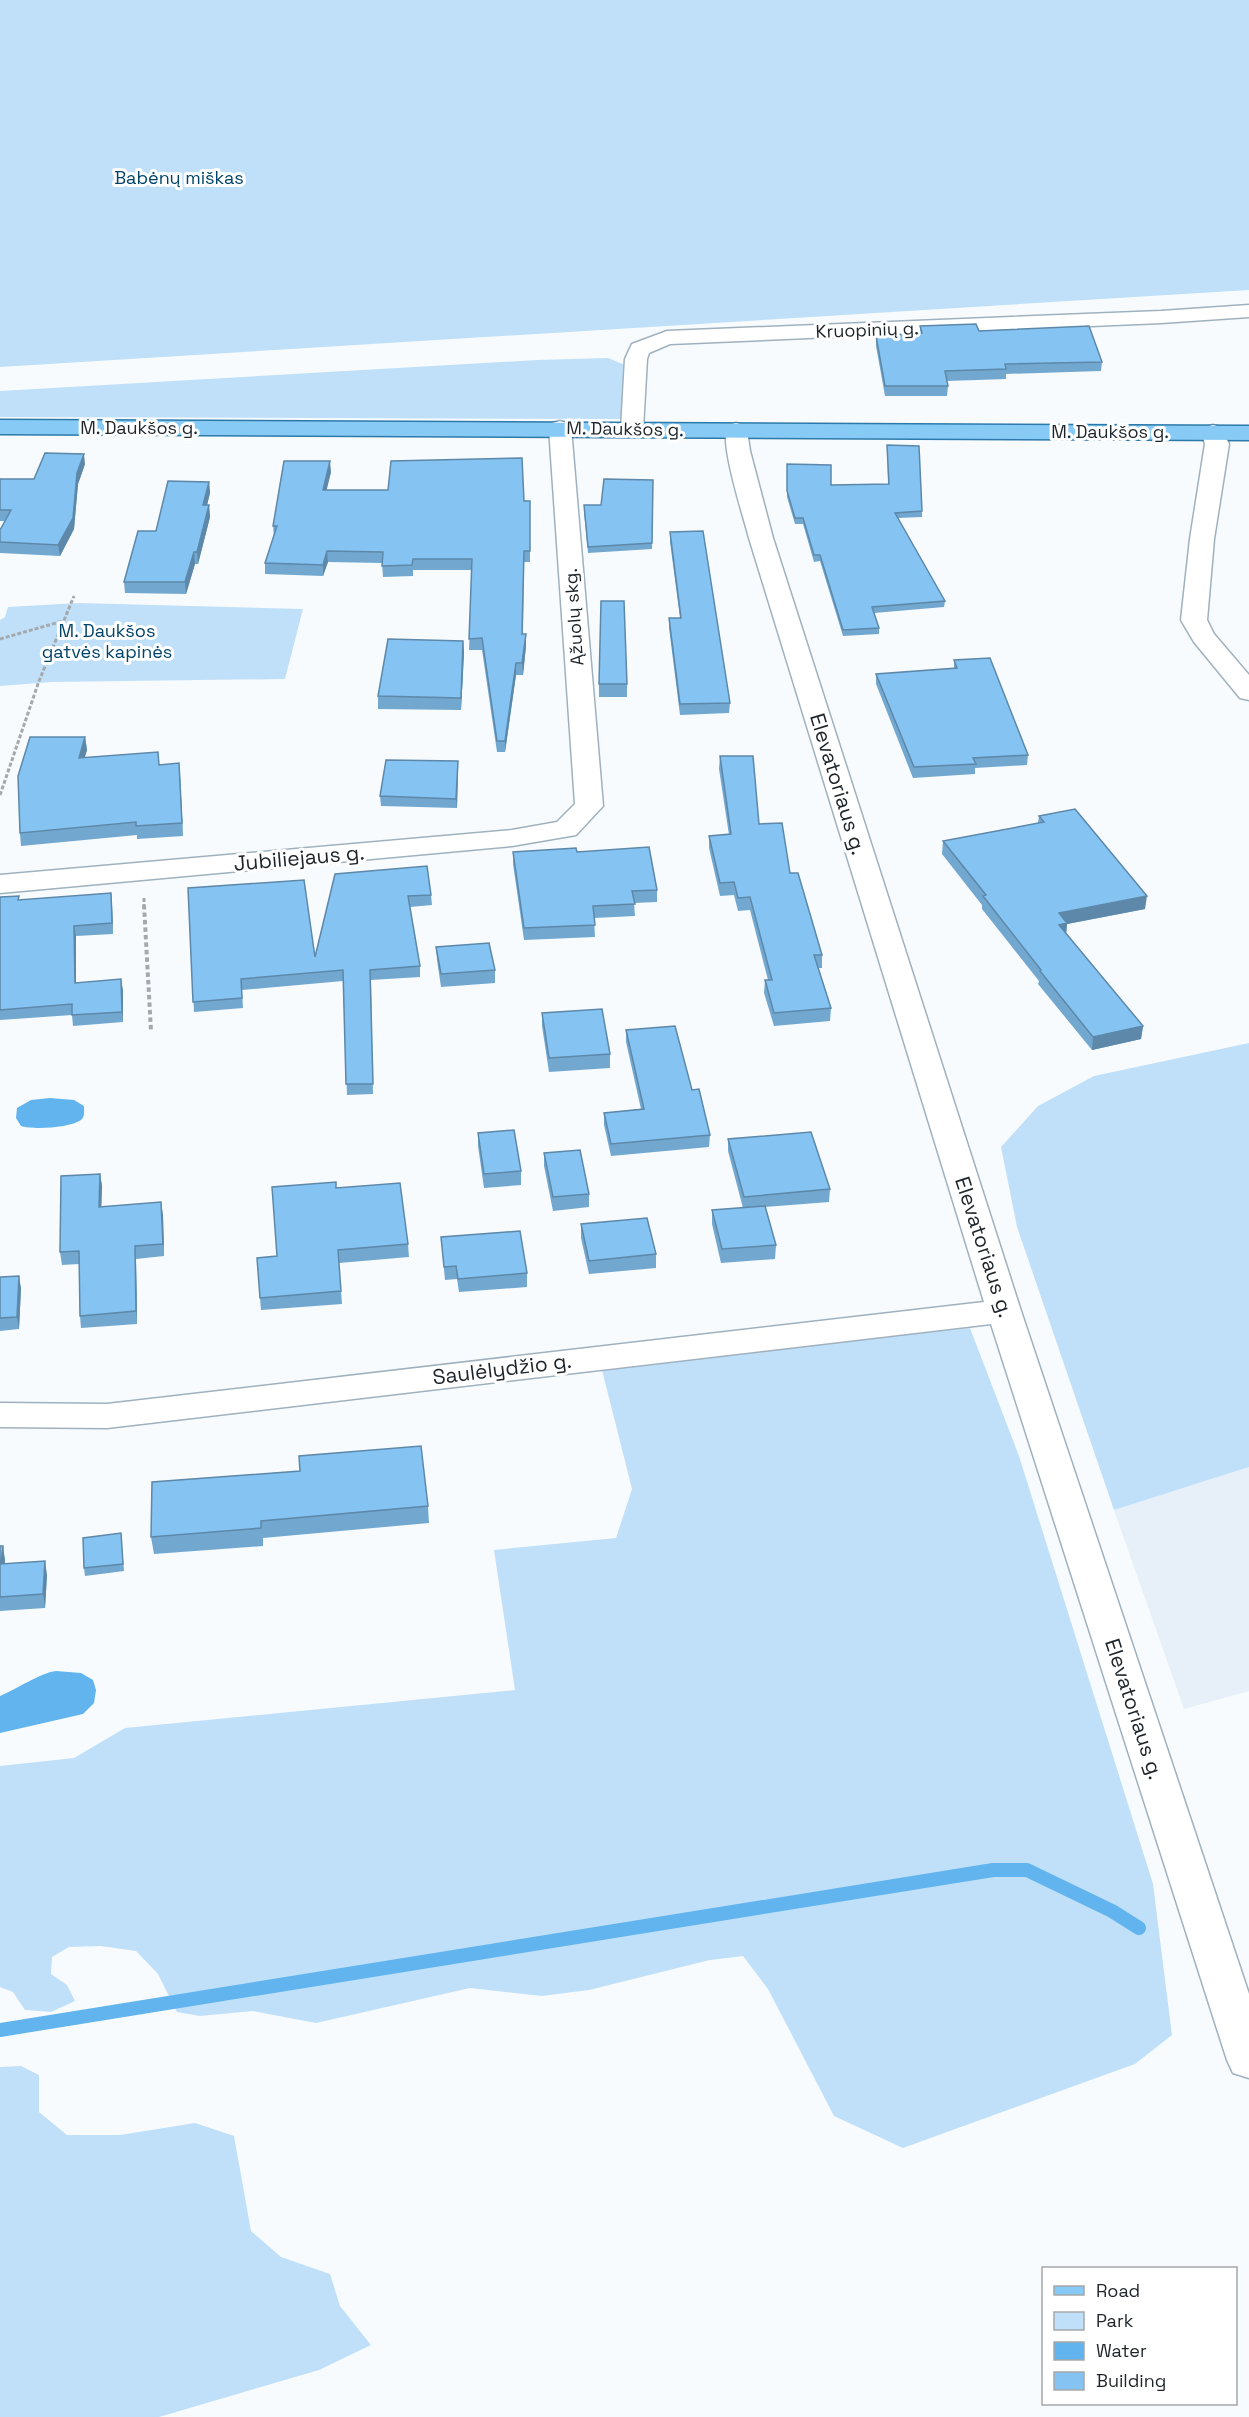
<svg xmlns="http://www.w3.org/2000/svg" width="1249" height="2417" viewBox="0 0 1249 2417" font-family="'Space Grotesk',sans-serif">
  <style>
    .built { fill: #e7f0f8 }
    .green { fill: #c0e0fa }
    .water { fill: #62b4ee }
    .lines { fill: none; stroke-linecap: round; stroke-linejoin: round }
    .stream { stroke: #62b4ee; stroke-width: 14 }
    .street-casing { stroke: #a0b1be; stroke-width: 3 }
    .primary-casing { stroke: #2d7aa9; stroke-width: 3 }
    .path-far1 { stroke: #a4a9ad; stroke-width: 3; stroke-dasharray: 4 2; stroke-linecap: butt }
    .path { stroke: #a4a9ad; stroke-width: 4; stroke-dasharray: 4.5 3; stroke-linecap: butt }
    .street { fill: #fff; fill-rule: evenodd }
    .primary { fill: #86caf5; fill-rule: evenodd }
    .wall { fill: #72a8d0 }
    .shaded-wall { fill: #5d88a9 }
    .building { fill: #85c3f2; stroke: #5d88a9; stroke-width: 1.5 }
    .labels { text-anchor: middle; stroke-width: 6; stroke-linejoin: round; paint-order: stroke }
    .far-park-label { font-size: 18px; fill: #004369; stroke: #fff }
    .far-street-label { font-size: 18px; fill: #1e252a; stroke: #fff }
    .street-label { font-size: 21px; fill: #1e252a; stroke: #fff }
  </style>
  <rect width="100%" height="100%" fill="#f7fbfe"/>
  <path class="built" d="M1249,1467V1691L1184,1709L1114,1510Z"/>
  <path class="green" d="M0,0H1249V290L0,367Z
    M608,358L625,365V419L0,417V391L537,360Z
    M79,603L303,609L285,679L51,682L0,686V620L5,617L8,607Z
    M1249,1043V1467L1114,1510L1017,1227L1001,1147L1038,1106L1094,1076Z
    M970,1328L1019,1456L1153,1884L1172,2035L1135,2064L903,2148L834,2116L768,1989L743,1956L710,1960L589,1990L542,1996L470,1988L316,2023L253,2011L200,2016L177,2012L158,1974L136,1951L101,1946L69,1947L52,1957L51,1974L67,1985L75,2001L51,2012L25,2010L13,1992L0,1987V1766L74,1758L125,1728L515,1690L494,1550L616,1538L632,1489L601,1366Z
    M21,2066L39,2075V2112L67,2135H120L195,2123L234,2136L251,2231L281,2257L330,2274L340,2306L371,2345L319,2370L159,2417H0V2067Z"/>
  <path class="water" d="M50,1098L74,1100L84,1106C84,1111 85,1117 81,1120C70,1128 33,1130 21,1126L16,1118L17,1108L31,1100Z
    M56,1671L81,1673L93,1680L96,1690L94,1703L83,1714L0,1733V1696C17,1689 40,1673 56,1671Z"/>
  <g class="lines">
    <path class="stream" d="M0,2030L993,1870H1027L1112,1911L1139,1928"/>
    <g class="street-casing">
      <path id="street" d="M1249,305V317L1161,323L670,344L649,353L647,359L643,429L640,434L632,436L624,434L621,429L625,359L632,344L667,331L1161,311Z
        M560,421L568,423L571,428L603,806L576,835L512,846L0,893V875L512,830L557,822L575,804L549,428L552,423Z
        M736,423L744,425L747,430L750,451L773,538L1021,1311L1249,1994V2078L1233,2073L1227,2060L991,1324L107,1428L0,1427V1403L107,1404L984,1302L749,538C744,518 718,439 728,425Z
        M1213,425L1221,427L1229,444L1214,539L1207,620L1214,634L1249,675V700L1240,698L1194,642L1181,620L1190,539L1205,444L1201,432L1205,427Z"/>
    </g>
    <g class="primary-casing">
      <path id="primary" d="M0,420L1249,426V440L0,434Z"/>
    </g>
    <path class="path-far1" d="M0,639L63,621
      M0,795L39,681L74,596
      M144,898V907"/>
    <path class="path" d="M144,905L151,1031"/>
    <use href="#street" class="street"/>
    <use href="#primary" class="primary"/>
  </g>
  <path class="wall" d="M920,326L979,331L1102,362L1101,371L1006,374V379L947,381L948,386L947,396H885L876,346V336L920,333Z
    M887,445L922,511V517L898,518L945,601L944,607L874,613L879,628V634L843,636L820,561L814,562L803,524H795L787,497V464L831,485L888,484Z
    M85,464L78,484L74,529L60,556L0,553V530L5,521H0V479H34Z
    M331,472L326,490L530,501V562H524L523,634L526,646L523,675H516L505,752H497L482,650H469L472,570H413V576L383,577L382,563L328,562L323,576L265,574V563L274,537L273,526Z
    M653,480L652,549L588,553L584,511L601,505Z
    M209,482L210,493L207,505H209L210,517L198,564H195L186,594L125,593L124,582L156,531Z
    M670,532L730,703L729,713L680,715L669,628V618H680L670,542Z
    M463,641L464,653L461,710L378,709V696Z
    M954,660L1028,755L1027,765L975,768V774L913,778L876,684V674L954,669Z
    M599,684H627V697H599Z
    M85,737L87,750L84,758L159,765L180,776L183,836L137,839V835L21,846L20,833Z
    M720,756L759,824L790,873L822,955V968H818L831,1008L830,1021L774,1026L764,993L765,980H768L750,910L738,911L734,895L720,896L709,848V836L729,835L719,769Z
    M458,770L457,808L381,806L380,796Z
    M1039,816L1145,909L1067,924L1066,933L1143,1026L1141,1039L1092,1050L1038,984L1039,981L982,909V905L942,854L943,841L1038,823Z
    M513,852H577L657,890V902L634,903L635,916L594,918L595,937L524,940L513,864Z
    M335,874L431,895L432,905L410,907L420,966V977L371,980L373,1094L347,1095L343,981L242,990L243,1008L194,1012L188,888L315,957Z
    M111,893L112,904L113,934L76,936V983L123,990V1022L73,1026L72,1015L0,1020V897L19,900Z
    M436,947L495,970V983L441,987L437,960Z
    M542,1013L610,1054V1068L549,1072L542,1026Z
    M626,1030L692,1090L710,1135L709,1147L611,1156L604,1125V1113L641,1109L626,1042Z
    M478,1133L521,1171V1185L484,1188L478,1146Z
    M728,1139L830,1189L829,1202L765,1207L776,1245L775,1259L721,1263L712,1224V1210L743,1208L728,1151Z
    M544,1153L589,1194V1207L553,1211L544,1166Z
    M100,1174L102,1186L101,1207L163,1215L164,1256L136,1259L137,1324L81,1328L80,1316L79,1264L62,1265L60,1252Z
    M336,1188L408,1244L409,1257L339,1263L342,1304L261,1310L260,1298L277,1256Z
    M581,1224L656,1254V1268L589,1274L581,1238Z
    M441,1237L527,1273V1287L459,1292L457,1279L445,1280Z
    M0,1277L21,1288L19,1329L0,1331Z
    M300,1471L428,1506L429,1523L263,1538V1546L154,1554L151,1537Z
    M121,1533L124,1571L85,1576L84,1568Z
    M0,1546H3L5,1563L47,1575L45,1608L0,1611Z"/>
  <path class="shaded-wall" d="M84,454L85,464L78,484L74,529L60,556L58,545L77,473Z
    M330,461L331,472L324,501L323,490Z
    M209,482L210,493L204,517L203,505Z
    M209,505L210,517L198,564L197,552Z
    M327,551L328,562L323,576V565Z
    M194,552L195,564L186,594L185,582Z
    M526,634V646L523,675L522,663Z
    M463,641L464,653L461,710V698Z
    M516,663V675L505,752V741Z
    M85,737L87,750L81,771L79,758Z
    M458,761V770L457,808L456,799Z
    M179,763L180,776L183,836L182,823Z
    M111,893L112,904L113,934L112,923Z
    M1147,896L1145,909L1067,924L1066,936L1058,938L1059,913Z
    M74,926L76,936V994L75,983Z
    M121,979L123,990V1022L122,1012Z
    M1143,1026L1141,1039L1092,1050L1093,1037Z
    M100,1174L102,1186L101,1220L99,1207Z
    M161,1202L163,1215L164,1256L163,1244Z
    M135,1246L136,1259L137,1324L136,1311Z
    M19,1276L21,1288L19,1329L17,1317Z
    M3,1546L5,1560L3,1578L1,1564Z
    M45,1561L47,1575L45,1608L43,1594Z"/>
  <path class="building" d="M976,324L979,331L1089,326L1102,362L1005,364L1006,369L945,371L948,386H885L876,336L922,333L920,326Z
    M887,445L919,446L922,511L895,513L945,601L872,607L879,628L843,630L820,555H814L803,518H795L787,491V464L831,465V485L889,484Z
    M45,453L84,454L77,473L73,518L58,545L0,542V530L11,510H0V479H34Z
    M522,458L524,501H530V551H524L522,634H526L522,663H516L505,741H497L482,638L469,639L472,559H413L412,565L382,566L383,552L327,551L323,565L265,563L277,526H273L284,461H330L323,490H388L391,461Z
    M604,479L653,480L652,543L588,547L584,505H601Z
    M168,481L209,482L203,505H209L197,552H194L185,582H124L138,531H156Z
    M703,531L730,703L680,704L669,618H681L670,532Z
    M601,601H624L627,684H599Z
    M388,639L463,641L461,698L378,696Z
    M990,658L1028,755L973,758L976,764L914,767L876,674L957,668L954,660Z
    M30,737H85L79,758L158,752L159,765L179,763L182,823L136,826V822L20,833L18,776Z
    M720,756H753L759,824L782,823L790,873H798L822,955H814L831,1008L774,1013L765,980H772L750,897L738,898L734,882L720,883L709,836L731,834Z
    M386,760L458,761L456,799L380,796Z
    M1075,809L1147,896L1059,913L1067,923L1059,925L1143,1026L1093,1037L1040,971L1041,970L983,896L986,895L943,841L1044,822L1039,816Z
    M649,847L657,890L632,891L635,904L593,906L595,925L524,928L513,852L576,848L577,852Z
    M427,866L431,895L408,896L420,966L370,970L373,1084H346L343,970L241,979L242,998L193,1002L188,888L304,880L315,957L335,874Z
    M111,893L112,923L74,926L75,983L121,979L122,1012L72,1015V1004L0,1010V897L19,896L18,900Z
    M489,943L495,970L441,974L436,947Z
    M602,1009L610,1054L549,1058L542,1013Z
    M675,1026L692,1090L699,1089L710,1135L611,1144L604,1113L644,1109L626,1030Z
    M514,1130L521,1171L484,1174L478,1133Z
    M811,1132L830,1189L744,1197L728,1139Z
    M580,1150L589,1194L553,1197L544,1153Z
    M100,1174L99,1207L161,1202L163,1244L135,1246L136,1311L80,1316L79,1251L60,1252L61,1176Z
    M336,1182V1188L400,1183L408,1244L338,1250L341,1291L260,1298L257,1258L277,1256L272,1187Z
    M765,1206L776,1245L722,1249L712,1210Z
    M647,1218L656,1254L589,1261L581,1224Z
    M520,1231L527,1273L458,1279L456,1266L444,1267L441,1237Z
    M19,1276L17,1317L0,1318V1277Z
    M421,1446L428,1506L261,1521V1528L151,1537L152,1482L300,1471L299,1456Z
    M121,1533L123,1564L84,1568L83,1538Z
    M0,1546H3L1,1564L45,1561L43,1594L0,1597Z"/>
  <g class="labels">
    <g class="far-park-label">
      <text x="179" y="184">Babėnų miškas</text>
      <text x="107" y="637">M. Daukšos<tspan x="107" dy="21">gatvės kapinės</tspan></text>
    </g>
    <g class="far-street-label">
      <text transform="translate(867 330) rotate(-2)" y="6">Kruopinių g.</text>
      <text x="139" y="434">M. Daukšos g.</text>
      <text transform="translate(625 429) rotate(1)" y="6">M. Daukšos g.</text>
      <text x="1110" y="438">M. Daukšos g.</text>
      <text transform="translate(574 617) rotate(-94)" y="6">Ąžuolų skg.</text>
    </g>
    <g class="street-label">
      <text transform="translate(838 784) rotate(73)" y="7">Elevatoriaus g.</text>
      <text transform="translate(299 858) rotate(-5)" y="7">Jubiliejaus g.</text>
      <text transform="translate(984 1247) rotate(72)" y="7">Elevatoriaus g.</text>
      <text transform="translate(502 1369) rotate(-7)" y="7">Saulėlydžio g.</text>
      <text transform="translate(1134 1709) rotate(72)" y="7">Elevatoriaus g.</text>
    </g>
  </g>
  <rect x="1042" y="2267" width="195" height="138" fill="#ffffff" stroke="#a5a8aa" stroke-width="1.5"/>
  <rect x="1054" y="2286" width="30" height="9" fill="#86caf5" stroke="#a5a8aa" stroke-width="1.5"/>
  <text x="1096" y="2297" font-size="18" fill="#1e252a">Road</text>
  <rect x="1054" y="2312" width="30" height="18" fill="#c0e0fa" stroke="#a5a8aa" stroke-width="1.5"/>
  <text x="1096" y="2327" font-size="18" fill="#1e252a">Park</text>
  <rect x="1054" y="2342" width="30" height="18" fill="#62b4ee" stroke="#a5a8aa" stroke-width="1.5"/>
  <text x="1096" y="2357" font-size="18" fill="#1e252a">Water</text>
  <rect x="1054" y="2372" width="30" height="18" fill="#85c3f2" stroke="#a5a8aa" stroke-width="1.5"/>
  <text x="1096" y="2387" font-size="18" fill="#1e252a">Building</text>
</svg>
